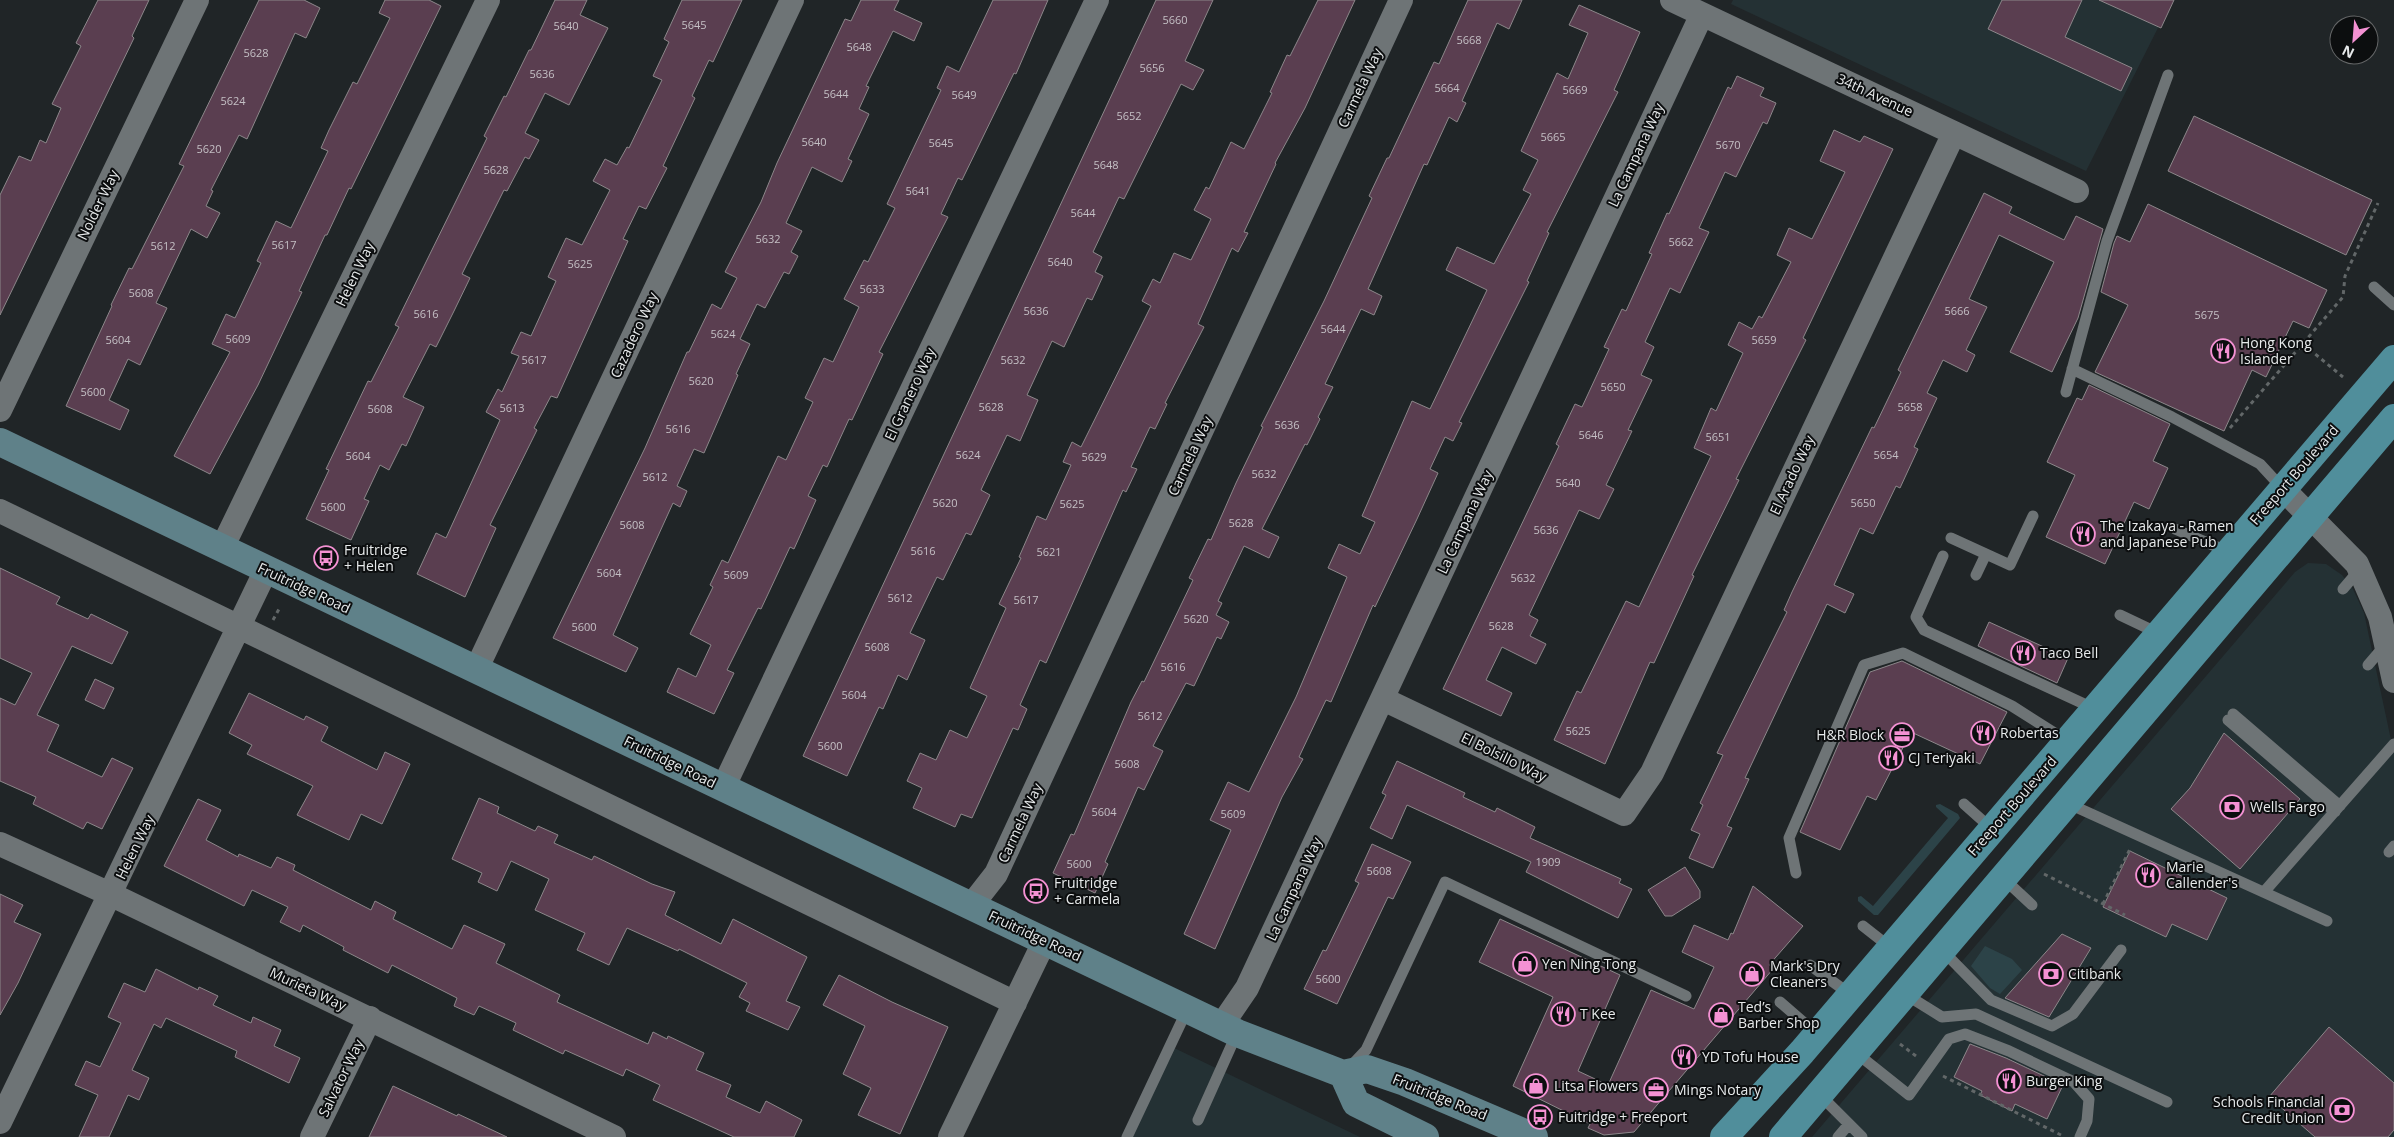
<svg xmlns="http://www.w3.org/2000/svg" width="2394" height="1137" viewBox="0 0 2394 1137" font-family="'Open Sans',sans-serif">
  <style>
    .built { fill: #243134 }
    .green { fill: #2c4348 }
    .building { fill: #5a3e50; stroke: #8c878a }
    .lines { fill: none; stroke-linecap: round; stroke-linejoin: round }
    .path { stroke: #626768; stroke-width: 3; stroke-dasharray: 4 4; stroke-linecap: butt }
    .lane { stroke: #6e7476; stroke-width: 11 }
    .street { stroke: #6e7476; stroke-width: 24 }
    .secondary { stroke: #5f8189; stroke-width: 28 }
    .primary { stroke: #508e9b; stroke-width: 28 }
    .labels { text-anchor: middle; stroke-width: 4; stroke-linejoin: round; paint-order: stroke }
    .number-label { font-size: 11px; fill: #c4bfc4 }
    .street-label { font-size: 14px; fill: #e7eaeb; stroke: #0c0e0f }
    .poi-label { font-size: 14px; fill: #e7eaeb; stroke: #0c0e0f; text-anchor: start }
  </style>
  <rect width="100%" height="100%" fill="#202527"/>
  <path class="built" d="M1733,0H2172L2086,171L1731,4Z
    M2308,563L2326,564L2342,575L2353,589L2364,613L2394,754V1137H1812L2295,572Z
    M1170,1046L1220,1070L1360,1137H1127Z"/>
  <path class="green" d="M1940,804L1958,814L1960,818L1878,915H1874L1858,901V897L1861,896L1873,906L1948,818L1936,807V805Z
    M1985,946L2012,959L2022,970L2000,994L1990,988L1971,966Z"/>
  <path class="building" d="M98,0H149L132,36L134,38L0,315V195L19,156L31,161L40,140L46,143L61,108L52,104L81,46L76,43Z
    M259,0H304L320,8L306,38L295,33L247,139L239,135L211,190L213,191L206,206L220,213L207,238L191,229L156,303L167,308L140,365L128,359L109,400L129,410L120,430L66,406L112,306L111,305L129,268L132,269L184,166L179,164Z
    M385,0H429L441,6L351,189L349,188L327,235H325L299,291L302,292L258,385L210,474L174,456L230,352L212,344L226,314L235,318L261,263L257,261L276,221L291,228L328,151L321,148L329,130L353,82L357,84L390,18L379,13Z
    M555,0H587L580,15L608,28L569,105L545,93L525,133L539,140L529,159L525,157L507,191L504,190L462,274L470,278L454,311L436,347L430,344L403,397L424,407L406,446L402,444L389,470L380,465L364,499L369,501L351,540L306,519L329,470L326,469L368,381L371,382L399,327L395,325L487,138L484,136L504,96L506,97L529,50H531Z
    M682,0H742L713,62L709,60L692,96L695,98L663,166L667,168L646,209L639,206L623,239L628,241L557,398L551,396L534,428L537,430L490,525L496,528L465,597L417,574L436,533L446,538L500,420L486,412L498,389L502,392L519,356L511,353L521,332L531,336L556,281L548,277L566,238L582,245L610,190L593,181L605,159L617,165L627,147L629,148L662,80L653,76L669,42L664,39Z
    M861,0H899L894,10L922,23L914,41L893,31L866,86L869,87L859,109L869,114L848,159L852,161L842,182L812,167L786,223L802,231L791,252L798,256L789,274L784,272L765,308L757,304L740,339L750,344L736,374L738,375L704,453L694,449L677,486L687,491L680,507L673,503L613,635L638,648L626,672L553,638L645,448L687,352H689L712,304L721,309L737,278L725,272L761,202L777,163L845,19L851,21Z
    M993,0H1048L1016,74L1014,73L962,180L958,178L941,214L948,217L879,352L883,354L852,420L849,419L827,467L823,465L808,496L816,500L794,549L790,547L761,609L758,608L727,670L734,673L714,714L667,692L678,668L696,677L711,645L690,634L713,587L710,585L722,560L728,563L778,456L786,460L813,402L805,398L824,358L833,362L859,307L844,299L864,260L868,262L895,208L887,204L941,90L937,88L947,66L959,72Z
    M1156,0H1213L1185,61L1204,70L1193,90L1181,84L1124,199L1119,197L1093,252L1102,257L1095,272L1103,276L1092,300L1087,298L1064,347L1052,341L1027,395L1038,400L1020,441L1007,435L981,490L990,495L971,535L966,533L943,580L937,577L910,633L925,640L907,680L898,675L883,709L879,707L847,776L803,756Z
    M1318,0H1355L1305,108L1275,163L1276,164L1244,232L1248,233L1238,252L1232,248L1198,324L1204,327L1165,403L1167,404L1155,429L1150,427L1131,467L1137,469L1126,492L1123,490L1046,663L1040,660L1020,705L1027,709L1018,730L1013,728L972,818L961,814L955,827L913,808L922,788L907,781L920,753L936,760L950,730L967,738L987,696L970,688L1006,608L999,604L1021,558L1019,557L1037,516L1046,520L1071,465L1063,462L1072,442L1081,447L1151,306L1142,301L1153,279L1160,283L1174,253L1191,260L1211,219L1194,210L1206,187L1209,189L1231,142L1244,149L1272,93L1270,92L1287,55L1290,56Z
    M1468,0H1522L1509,29L1497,23L1462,101L1466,103L1457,122L1449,117L1427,165L1424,164L1368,289L1382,296L1374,315L1361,309L1325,384L1333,387L1318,417L1320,419L1307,445L1305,444L1262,529L1279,537L1269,558L1244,546L1218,601L1222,603L1216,615L1229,622L1221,639L1217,637L1194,686L1186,683L1153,746L1163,751L1144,790L1138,787L1105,862L1108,864L1095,893L1053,873L1071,834L1074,835L1131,702L1142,681L1144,682L1193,580L1189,578L1208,539L1211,540L1236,483L1263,427L1261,426L1324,301L1372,198L1369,196L1387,158H1389L1434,62L1439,64Z
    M2002,0H2082L2065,37L2132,68L2121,91L1988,29Z
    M2099,0H2174L2161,28Z
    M1579,5L1640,32L1614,90L1618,92L1547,232L1549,233L1527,281L1529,282L1459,422L1462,423L1453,441L1445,437L1430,469L1438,473L1417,519L1375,607L1373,605L1331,702L1326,700L1299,757L1303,759L1282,797L1215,949L1184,934L1231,830L1210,820L1228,782L1249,792L1296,697L1347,577L1328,568L1339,544L1360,554L1375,522L1362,516L1412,401L1430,409L1487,290L1446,270L1457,247L1494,264L1531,194L1523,190L1538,160L1521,151L1557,73L1568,79L1588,33L1569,25Z
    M1737,76L1764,88L1760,96L1776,103L1767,124L1763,122L1736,177L1725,172L1699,228L1709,232L1680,293L1670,288L1645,342L1654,347L1641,375L1652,380L1628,430L1632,431L1606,485L1614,489L1599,519L1579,510L1529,615L1538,620L1530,636L1546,644L1536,664L1502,647L1486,680L1512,693L1501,716L1443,689L1559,446L1556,444L1575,404L1582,407L1609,349L1604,347L1622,309L1626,311L1652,254L1649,253L1667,213L1669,214L1728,87L1731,89Z
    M2194,116L2372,200L2346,255L2168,171Z
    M1834,130L1860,142L1864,136L1893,149L1803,338L1806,340L1736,479L1739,480L1692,575L1694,576L1654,663L1650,662L1605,764L1554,740L1577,691L1581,693L1626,601L1639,607L1711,456L1694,448L1711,408L1716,411L1743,353L1728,345L1739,322L1752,329L1759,316L1762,318L1791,262L1777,255L1789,228L1812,239L1845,172L1820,161Z
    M1984,193L2012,207L2009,213L2064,240L2076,216L2103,229L2078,318L2052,372L2010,352L2054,262L1999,235L1969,299L1987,307L1966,350L1975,355L1967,372L1943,360L1927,393L1937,398L1914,447L1918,449L1900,488L1896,486L1873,534L1860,528L1834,585L1854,594L1845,613L1827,604L1745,778L1749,779L1727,826L1732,828L1713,868L1689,858L1700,834L1691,830L1703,805L1700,803L1723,755L1717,753L1787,612L1784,610L1792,592L1872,427L1874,428L1901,372L1898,370Z
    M2148,204L2327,290L2309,328L2293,321L2266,377L2252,370L2224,431L2095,372L2128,305L2101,292L2114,243L2117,236L2130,242Z
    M2089,385L2170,424L2153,461L2168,468L2149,509L2134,502L2105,564L2046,537L2075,475L2047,462L2077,398L2082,400Z
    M0,568L60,597L56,604L88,619L91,614L128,632L112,664L72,646L37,715L59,725L47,751L102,777L112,758L133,768L102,829L87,822L83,829L33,804L36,797L0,781V698L15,705L32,673L0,658Z
    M1989,622L2068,658L2057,683L1978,646Z
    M1902,661L2007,712L1980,764L1911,732L1876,800L1867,796L1840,850L1800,832L1870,672Z
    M95,679L114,688L104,709L85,700Z
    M249,693L304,720L306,716L328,727L321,741L377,770L385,752L410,764L382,824L361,814L349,840L297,815L313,786L247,754L252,745L229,733Z
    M2224,733L2300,799L2240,869L2171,809L2190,788Z
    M1397,761L1465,793L1463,797L1495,812L1497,808L1535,827L1530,838L1621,879L1619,883L1632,889L1618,918L1526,872L1531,862L1407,805L1392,839L1370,828L1386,795L1382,793Z
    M479,798L499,807L497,813L535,831L538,826L558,835L554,843L592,860L594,856L652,884L675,892L665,915L721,944L733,919L807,957L786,1001L800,1007L788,1030L746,1011L750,1003L739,997L747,983L679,949L678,951L627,928L609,965L577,950L585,933L535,910L549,879L511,861L497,891L478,882L482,873L452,859Z
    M198,799L221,810L206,840L238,857L239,854L271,868L277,857L295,865L293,870L371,910L375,901L396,912L393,919L452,949L464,925L505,944L496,963L560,995L557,1002L648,1044L653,1032L667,1039L668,1036L704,1053L696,1070L731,1085L726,1097L760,1113L766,1101L802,1120L794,1137H734L653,1100L660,1085L626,1069L623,1076L565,1050L563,1054L513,1030L516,1023L479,1006L474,1015L454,1006L457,998L392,965L388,973L343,950L344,947L303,925L300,932L280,922L288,907L252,890L244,906L164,866Z
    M1372,844L1411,862L1393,899L1388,897L1337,1004L1304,989L1323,950L1326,951L1359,883L1355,881Z
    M2130,851L2227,898L2207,940L2172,924L2166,937L2103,907Z
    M1685,867L1700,891V898L1672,916H1665L1648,890Z
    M1753,886L1803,926L1769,965L1773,969L1634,1132L1604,1135L1588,1128L1590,1124L1513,1086L1553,997L1479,962L1500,919L1620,975L1578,1071L1608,1085L1651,990L1694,1009L1714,967L1682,952L1694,925L1728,940L1731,933L1733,934Z
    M0,894L23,905L14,922L41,934L18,983L0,1015Z
    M2062,934L2091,948L2049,1017L2005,998Z
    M156,969L198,990L199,987L218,996L213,1005L251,1023L253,1017L281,1030L274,1046L300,1058L289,1083L235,1057L237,1051L166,1018L161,1028L154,1024L132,1070L149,1078L139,1100L128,1095L109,1137H79L98,1095L75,1085L86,1061L100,1067L121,1023L108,1017L124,983L145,992Z
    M839,975L892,1002L948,1027L900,1134L858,1115L871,1088L843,1074L865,1026L823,1005Z
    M2329,1027L2394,1083V1130L2388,1137H2315L2269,1097Z
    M1970,1044L2006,1058L2063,1085L2047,1119L2015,1104L2012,1111L1980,1095L1982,1091L1954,1077Z
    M393,1086L457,1116L458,1114L507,1137H369Z"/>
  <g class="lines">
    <path class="path" d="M2303,344L2343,377
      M2230,428L2343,297L2345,276L2378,203
      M273,620L279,609
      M2044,874L2125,915
      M2103,904L2130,849
      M1900,1044L1916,1056
      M1943,1076L2061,1135"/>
    <path class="lane" d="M2374,287L2394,305
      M2072,369L2172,417L2260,464L2283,489
      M2066,392L2107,241L2168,75
      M2175,529L2229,552
      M1951,538L2010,565L2033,516
      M1943,556L1916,617L1924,630L2095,709
      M1976,575L1986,554
      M2343,589L2360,569
      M2120,615L2160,634
      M2368,665L2386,644
      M2233,714L2340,806
      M2228,720L2335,812
      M2067,803L2327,921
      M1964,804L1992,829
      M2389,852L2394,846
      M1796,873L1789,838L1864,665L1903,653L2012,706L2067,741
      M2003,878L2032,905
      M2264,892L2394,744
      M1863,926L1891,948
      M1942,950L1991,1000L2052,1026L2073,1014L2121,950
      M1810,965L1851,995
      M1905,994L1942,1017L1976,1014L2167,1102
      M1780,1002L1817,1034
      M1855,1052L1909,1095L1949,1039L1965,1034L2009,1051L2074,1082L2089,1099L2087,1121L2080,1137
      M1350,1067L1366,1050L1445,882L1686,996
      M1819,1094L1862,1137
      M1198,1120L1237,1033
      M1127,1137L1187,1010
      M1838,1137L1849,1124"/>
    <path class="street" d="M1672,0L2077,191
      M0,410L197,0
      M2283,489L2357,564L2380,617L2394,681
      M0,511L1015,1003
      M222,548L488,0
      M476,670L792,0
      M1383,699L1624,814L1652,773L1954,133
      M723,788L1097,0
      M0,844L112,895L614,1137
      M971,906L996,874L1401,0
      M1221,1026L1247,988L1702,14
      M0,1122L266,570
      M312,1137L370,1018
      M950,1137L1045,940"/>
    <path class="secondary" d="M0,442L1237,1033L1343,1074L1367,1069L1405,1082L1534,1137
      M1343,1074L1356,1103L1425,1137"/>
    <path class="primary" d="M1724,1137L1802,1052L2394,359
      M1783,1137L2394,418"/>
  </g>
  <defs>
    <g id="restaurant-ring" transform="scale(1.25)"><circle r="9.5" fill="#0c0e0f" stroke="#f491d3" stroke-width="1.5"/><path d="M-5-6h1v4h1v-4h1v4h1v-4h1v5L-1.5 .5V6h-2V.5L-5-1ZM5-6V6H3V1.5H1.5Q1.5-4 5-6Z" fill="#f491d3"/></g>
    <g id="bus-ring" transform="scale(1.25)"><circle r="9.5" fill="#0c0e0f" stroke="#f491d3" stroke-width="1.5"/><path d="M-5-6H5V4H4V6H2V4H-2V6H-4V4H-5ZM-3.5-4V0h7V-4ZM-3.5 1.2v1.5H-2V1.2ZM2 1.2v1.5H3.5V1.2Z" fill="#f491d3"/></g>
    <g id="office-ring" transform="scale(1.25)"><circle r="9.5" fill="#0c0e0f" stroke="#f491d3" stroke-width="1.5"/><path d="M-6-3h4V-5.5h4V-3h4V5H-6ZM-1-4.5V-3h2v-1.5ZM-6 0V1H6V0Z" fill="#f491d3"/></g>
    <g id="bank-ring" transform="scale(1.25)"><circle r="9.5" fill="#0c0e0f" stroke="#f491d3" stroke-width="1.5"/><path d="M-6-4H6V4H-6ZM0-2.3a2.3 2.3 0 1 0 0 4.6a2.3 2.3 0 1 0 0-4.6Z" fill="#f491d3"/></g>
    <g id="shop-ring" transform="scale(1.25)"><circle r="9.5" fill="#0c0e0f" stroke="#f491d3" stroke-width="1.5"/><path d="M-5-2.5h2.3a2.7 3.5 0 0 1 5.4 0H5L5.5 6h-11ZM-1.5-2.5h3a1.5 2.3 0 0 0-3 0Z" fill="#f491d3"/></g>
  </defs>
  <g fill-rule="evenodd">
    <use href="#restaurant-ring" x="2223" y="351"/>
    <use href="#restaurant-ring" x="2083" y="534"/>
    <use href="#bus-ring" x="326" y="558"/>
    <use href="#restaurant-ring" x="2023" y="653"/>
    <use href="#restaurant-ring" x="1983" y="733"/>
    <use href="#office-ring" x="1902" y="735"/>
    <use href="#restaurant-ring" x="1891" y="758"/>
    <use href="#bank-ring" x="2232" y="807"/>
    <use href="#restaurant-ring" x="2148" y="875"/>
    <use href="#bus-ring" x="1036" y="891"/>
    <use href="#shop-ring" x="1525" y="964"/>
    <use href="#shop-ring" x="1752" y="974"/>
    <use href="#bank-ring" x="2051" y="974"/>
    <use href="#restaurant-ring" x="1563" y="1014"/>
    <use href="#shop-ring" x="1721" y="1015"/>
    <use href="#restaurant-ring" x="1684" y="1057"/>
    <use href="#restaurant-ring" x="2009" y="1081"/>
    <use href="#shop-ring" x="1536" y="1086"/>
    <use href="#office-ring" x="1656" y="1090"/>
    <use href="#bank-ring" x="2342" y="1110"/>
    <use href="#bus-ring" x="1540" y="1117"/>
  </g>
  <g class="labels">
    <g class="number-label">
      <text x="1175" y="24">5660</text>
      <text x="694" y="29">5645</text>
      <text x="566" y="30">5640</text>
      <text x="1469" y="44">5668</text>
      <text x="859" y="51">5648</text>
      <text x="256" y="57">5628</text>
      <text x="1152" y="72">5656</text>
      <text x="542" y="78">5636</text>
      <text x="1447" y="92">5664</text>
      <text x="1575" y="94">5669</text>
      <text x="836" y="98">5644</text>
      <text x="964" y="99">5649</text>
      <text x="233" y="105">5624</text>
      <text x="1129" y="120">5652</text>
      <text x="1553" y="141">5665</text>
      <text x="814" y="146">5640</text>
      <text x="941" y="147">5645</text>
      <text x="1728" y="149">5670</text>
      <text x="209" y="153">5620</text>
      <text x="1106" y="169">5648</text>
      <text x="496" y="174">5628</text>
      <text x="918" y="195">5641</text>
      <text x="1083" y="217">5644</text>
      <text x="768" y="243">5632</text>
      <text x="1681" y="246">5662</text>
      <text x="284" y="249">5617</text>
      <text x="163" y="250">5612</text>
      <text x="1060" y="266">5640</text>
      <text x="580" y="268">5625</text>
      <text x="872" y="293">5633</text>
      <text x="141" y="297">5608</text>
      <text x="1036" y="315">5636</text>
      <text x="1957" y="315">5666</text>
      <text x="426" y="318">5616</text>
      <text x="2207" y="319">5675</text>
      <text x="1333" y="333">5644</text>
      <text x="723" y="338">5624</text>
      <text x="238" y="343">5609</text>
      <text x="118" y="344">5604</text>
      <text x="1764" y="344">5659</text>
      <text x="534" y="364">5617</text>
      <text x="1013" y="364">5632</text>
      <text x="701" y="385">5620</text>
      <text x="1613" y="391">5650</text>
      <text x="93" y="396">5600</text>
      <text x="991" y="411">5628</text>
      <text x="1910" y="411">5658</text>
      <text x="512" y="412">5613</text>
      <text x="380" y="413">5608</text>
      <text x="1287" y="429">5636</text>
      <text x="678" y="433">5616</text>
      <text x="1591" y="439">5646</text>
      <text x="1718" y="441">5651</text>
      <text x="968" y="459">5624</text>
      <text x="1886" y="459">5654</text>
      <text x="358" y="460">5604</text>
      <text x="1094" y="461">5629</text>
      <text x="1264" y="478">5632</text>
      <text x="655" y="481">5612</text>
      <text x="1568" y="487">5640</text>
      <text x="945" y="507">5620</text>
      <text x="1863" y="507">5650</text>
      <text x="1072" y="508">5625</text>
      <text x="333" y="511">5600</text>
      <text x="1241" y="527">5628</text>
      <text x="632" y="529">5608</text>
      <text x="1546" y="534">5636</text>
      <text x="923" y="555">5616</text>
      <text x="1049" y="556">5621</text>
      <text x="609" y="577">5604</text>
      <text x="736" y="579">5609</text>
      <text x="1523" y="582">5632</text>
      <text x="900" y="602">5612</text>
      <text x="1026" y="604">5617</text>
      <text x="1196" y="623">5620</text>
      <text x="1501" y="630">5628</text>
      <text x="584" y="631">5600</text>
      <text x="877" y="651">5608</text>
      <text x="1173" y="671">5616</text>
      <text x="854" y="699">5604</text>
      <text x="1150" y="720">5612</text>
      <text x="1578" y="735">5625</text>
      <text x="830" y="750">5600</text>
      <text x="1127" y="768">5608</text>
      <text x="1104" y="816">5604</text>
      <text x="1233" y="818">5609</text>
      <text x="1548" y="866">1909</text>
      <text x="1079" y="868">5600</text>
      <text x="1379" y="875">5608</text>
      <text x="1328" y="983">5600</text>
    </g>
    <g class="street-label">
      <text transform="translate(1360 88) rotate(-65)" y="5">Carmela Way</text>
      <text transform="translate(1875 95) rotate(25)" y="5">34th Avenue</text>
      <text transform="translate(1636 155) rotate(-65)" y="5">La Campana Way</text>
      <text transform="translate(98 205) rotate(-64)" y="5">Nolder Way</text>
      <text transform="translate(355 274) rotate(-64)" y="5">Helen Way</text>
      <text transform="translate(634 335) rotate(-65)" y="5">Cazadero Way</text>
      <text transform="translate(910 394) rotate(-65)" y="5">El Granero Way</text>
      <text transform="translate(1190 456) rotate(-65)" y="5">Carmela Way</text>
      <text transform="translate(1792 475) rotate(-65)" y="5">El Arado Way</text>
      <text transform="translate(2294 475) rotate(-49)" y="5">Freeport Boulevard</text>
      <text transform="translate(1465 522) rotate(-65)" y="5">La Campana Way</text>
      <text transform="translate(304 588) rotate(25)" y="5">Fruitridge Road</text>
      <text transform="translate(1504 757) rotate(26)" y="5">El Bolsillo Way</text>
      <text transform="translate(670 762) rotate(26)" y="5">Fruitridge Road</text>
      <text transform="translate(2012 806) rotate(-49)" y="5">Freeport Boulevard</text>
      <text transform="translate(1020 823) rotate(-65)" y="5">Carmela Way</text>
      <text transform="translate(135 847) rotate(-64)" y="5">Helen Way</text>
      <text transform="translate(1294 889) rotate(-65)" y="5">La Campana Way</text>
      <text transform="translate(1035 936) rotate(25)" y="5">Fruitridge Road</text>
      <text transform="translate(308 989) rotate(25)" y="5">Murieta Way</text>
      <text transform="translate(341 1078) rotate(-64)" y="5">Salvator Way</text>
      <text transform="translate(1440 1097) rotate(22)" y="5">Fruitridge Road</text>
    </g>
    <g class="poi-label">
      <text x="2240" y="348">Hong Kong<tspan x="2240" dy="16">Islander</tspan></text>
      <text x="2100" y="531">The Izakaya - Ramen<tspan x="2100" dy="16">and Japanese Pub</tspan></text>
      <text x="344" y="555">Fruitridge<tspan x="344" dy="16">+ Helen</tspan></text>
      <text x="2040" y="658">Taco Bell</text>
      <text x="2000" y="738">Robertas</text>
      <text x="1884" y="740" text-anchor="end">H&amp;R Block</text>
      <text x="1908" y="763">CJ Teriyaki</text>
      <text x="2250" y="812">Wells Fargo</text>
      <text x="2166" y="872">Marie<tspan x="2166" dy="16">Callender's</tspan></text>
      <text x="1054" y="888">Fruitridge<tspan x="1054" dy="16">+ Carmela</tspan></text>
      <text x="1542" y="969">Yen Ning Tong</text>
      <text x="1770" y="971">Mark's Dry<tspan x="1770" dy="16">Cleaners</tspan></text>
      <text x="2068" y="979">Citibank</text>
      <text x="1738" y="1012">Ted’s<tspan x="1738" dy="16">Barber Shop</tspan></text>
      <text x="1580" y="1019">T Kee</text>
      <text x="1702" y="1062">YD Tofu House</text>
      <text x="2026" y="1086">Burger King</text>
      <text x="1554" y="1091">Litsa Flowers</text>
      <text x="1674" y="1095">Mings Notary</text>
      <text x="2324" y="1107" text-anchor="end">Schools Financial<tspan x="2324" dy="16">Credit Union</tspan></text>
      <text x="1558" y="1122">Fuitridge + Freeport</text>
    </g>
  </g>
  <g transform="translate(2354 40) rotate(206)"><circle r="24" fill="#0c0e0f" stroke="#646667"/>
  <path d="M0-4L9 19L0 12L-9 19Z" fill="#f491d3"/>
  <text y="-8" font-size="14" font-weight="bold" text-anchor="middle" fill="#e7eaeb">N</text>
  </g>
</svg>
